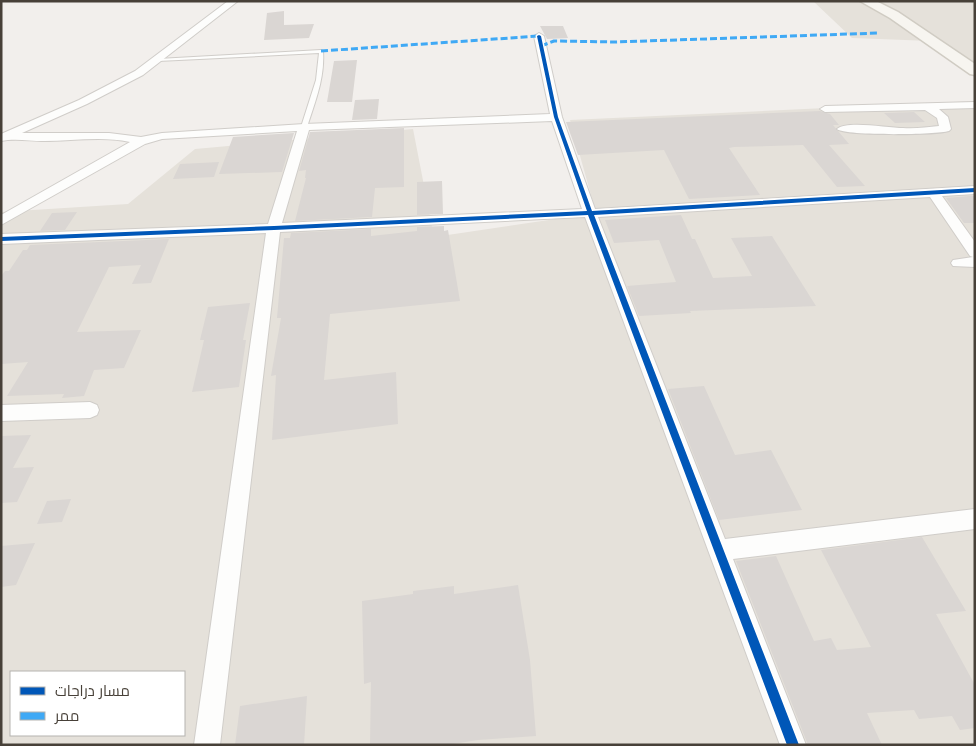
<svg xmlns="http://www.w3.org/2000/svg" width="976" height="746" viewBox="0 0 976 746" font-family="Arial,Cairo,sans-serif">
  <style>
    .residential { fill: #e5e1da; fill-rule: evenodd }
    .building { fill: #dad6d3 }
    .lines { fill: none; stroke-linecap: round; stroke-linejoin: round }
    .lane-casing { stroke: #d0cdc9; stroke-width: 2 }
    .street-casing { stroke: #d0cdc9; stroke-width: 2 }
    .secondary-casing { stroke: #d0ccc3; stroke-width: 3 }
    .lane { fill: #fdfdfc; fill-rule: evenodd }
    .street { fill: #fdfdfc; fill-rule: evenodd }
    .secondary { fill: #f7f5f0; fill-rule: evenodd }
    .quiet { stroke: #3fa9f5; stroke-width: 3; stroke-dasharray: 7 3; stroke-linecap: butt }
    .cycleway-casing { stroke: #fff; stroke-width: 3 }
    .cycleway { fill: #0057b8; fill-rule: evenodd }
  </style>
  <rect width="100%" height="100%" fill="#f2efec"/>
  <path class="residential" d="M813,1H975V75L931,41L852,38Z
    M975,101V745H1V212L128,204L195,149L413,129L434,237L596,213L570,120ZM11,672H184V735H11Z"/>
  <path class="building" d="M284,11V25L314,24L309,38L264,40L267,13Z
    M540,26H563L568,38L547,39Z
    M357,60L352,102H327L334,61Z
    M379,99L377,119L352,120L355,100Z
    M820,111L830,114L839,125H833L849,144L829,145L865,186L837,187L803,145L734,147L729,148L760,195L689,199L664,150L578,155L566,122Z
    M914,112L925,122L895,123L884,113Z
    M404,128V187L375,188L372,217L295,221L306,178H305L306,170L299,171L310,132Z
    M294,133L282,172L219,174L233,137Z
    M219,162L214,177L173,179L180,164Z
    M442,181L443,214L417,215V182Z
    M969,196H975V223H964L946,198Z
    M77,212L65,230L40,231L52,213Z
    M681,215L692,239H695L713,278L752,276L731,238L772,236L816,306L690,311L691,313L639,316L627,286L676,282L659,240L614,243L605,220Z
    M444,226V231L448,230L460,301L330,314L324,380L396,372L398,424L272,440L276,375L271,376L281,318H277L284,238H290L291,233L371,229V236L417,231V227Z
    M169,239L151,283L132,284L141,265L109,267L77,332L141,330L124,368L94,370L84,396L62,398L64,394L7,396L28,362L1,364V276L5,271H9L23,250H27L30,245Z
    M250,303L243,340H246L239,387L192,392L204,340H200L208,307Z
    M704,386L735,455L771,450L802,510L719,520L668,389Z
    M31,435L13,468L34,467L17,502L1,503V436Z
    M71,499L62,522L37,524L47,501Z
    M922,537L966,611L936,614L975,685V728L960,730L952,716L919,719L914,710L867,713L882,745H808L736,561L776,556L814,641L831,638L837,650L871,647L821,550Z
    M35,543L16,585L1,587V546Z
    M518,585L530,660L536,736L478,740L446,745H370L371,682L364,684L362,601L413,594V591L454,586V594Z
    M307,696L304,745H235L240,706Z"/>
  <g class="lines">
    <g class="lane-casing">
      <path id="lane" d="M321,50L323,51C325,78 315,102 307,127L304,129L301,127L316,80L319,53L158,61L156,60L158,59Z"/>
    </g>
    <g class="street-casing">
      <path id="street" d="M228,1H238L143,75L87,104L22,133H109L141,137L162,133L304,124L550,114L534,36L539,33L544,36L562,117L595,209L975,186V194L942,196L975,242V267L953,266L951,263L953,260L973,257L970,256L930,197L598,217L725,539L975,509V529L733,559L806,745H780L585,217L280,232L220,745H194L266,233L1,244V234L268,224L297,131L162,139L145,144L1,225V215L130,142C102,136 72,141 44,141C29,141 15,138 1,141V134L79,100L135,71ZM552,121L582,209L282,223L309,130Z
        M975,102V108L939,109L948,117L951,129L949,131C935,135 844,136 837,129C846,120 889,128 903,128C915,129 927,127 939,126L937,118L925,110L825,112L820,109L825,106Z
        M90,402L97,405L99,410L97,415L90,418L1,421V405Z"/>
    </g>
    <g class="secondary-casing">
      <path id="secondary" d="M860,1H876L898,12L975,64V75L970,74L890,18Z"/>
    </g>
    <use href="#lane" class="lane"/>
    <use href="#street" class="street"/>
    <use href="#secondary" class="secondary"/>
    <path class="quiet" d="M541,46L554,41L616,42L879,33
      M321,51L539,36"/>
    <g class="cycleway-casing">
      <path id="cycleway" d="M539,35L541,36L558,117L592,211L975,188V192L594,215L799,745H787L588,215L274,230L1,241V237L274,226L587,211L554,117L537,36Z"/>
    </g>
    <use href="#cycleway" class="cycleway"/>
  </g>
  <rect width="976" height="746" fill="none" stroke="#474038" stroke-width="5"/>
  <rect x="10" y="671" width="175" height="65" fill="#ffffff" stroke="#b5b3af"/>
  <rect x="20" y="687" width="25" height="8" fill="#0057b8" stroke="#b5b3af"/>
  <text x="55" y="696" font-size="15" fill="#474038">مسار دراجات</text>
  <rect x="20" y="712" width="25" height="8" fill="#3fa9f5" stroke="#b5b3af"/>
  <text x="55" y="721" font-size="15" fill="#474038">ممر</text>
</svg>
